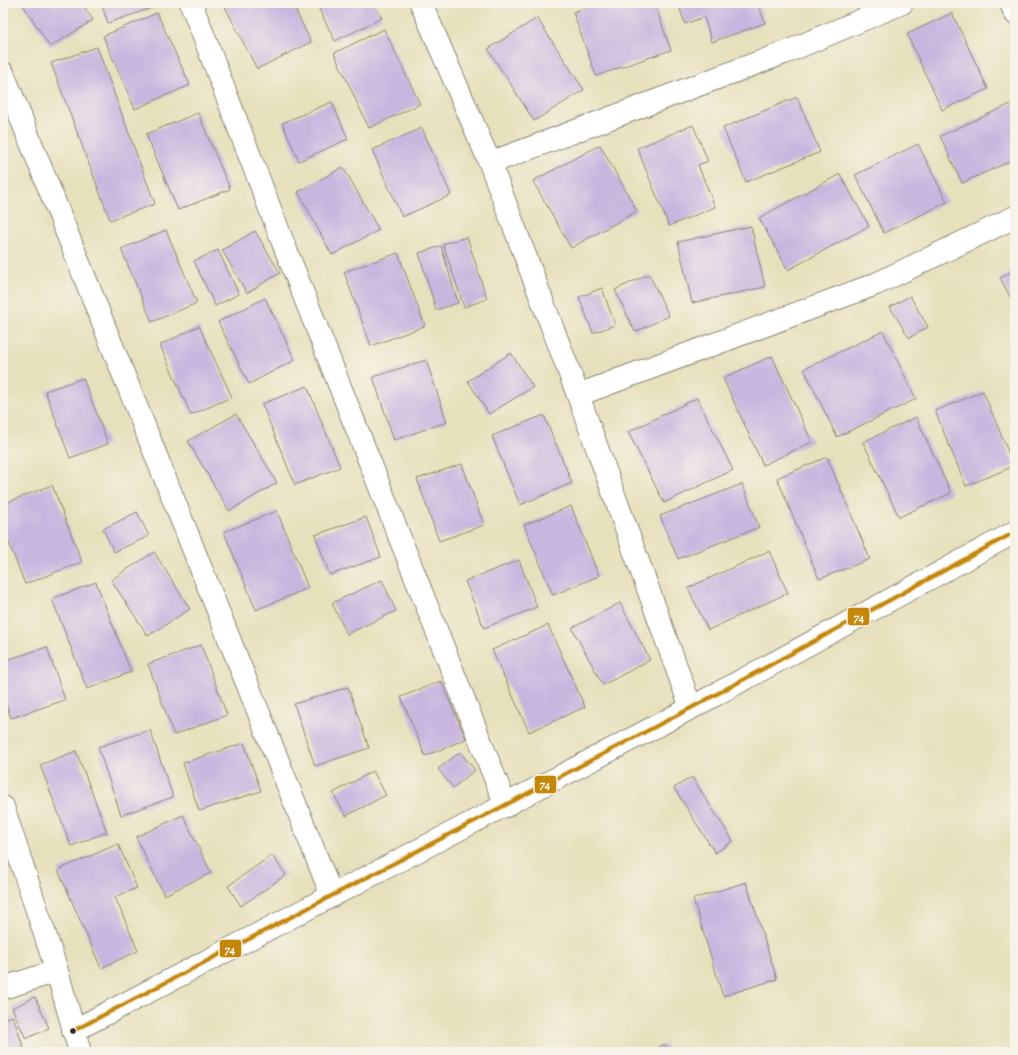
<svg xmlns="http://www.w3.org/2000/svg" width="1018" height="1055" viewBox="0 0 1018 1055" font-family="'Sorts Mill Goudy',serif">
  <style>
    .building { fill: #c9b6df }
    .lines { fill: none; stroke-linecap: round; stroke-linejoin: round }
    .minor-casing { stroke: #898674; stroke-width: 24 }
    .minor { stroke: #fff; stroke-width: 22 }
    .bus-1-casing { stroke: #f7f3e8; stroke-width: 7 }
    .bus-1 { stroke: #c4870b; stroke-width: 4 }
    .bus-dot { fill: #2b2b2b; stroke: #f7f3e8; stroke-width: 1.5 }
    .line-badge { stroke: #f7f3e8; stroke-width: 1.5 }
    .badge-label { font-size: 11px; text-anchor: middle; font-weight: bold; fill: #fff }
  </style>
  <rect width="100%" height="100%" fill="#f7f3e8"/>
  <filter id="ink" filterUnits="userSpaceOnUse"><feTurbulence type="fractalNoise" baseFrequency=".025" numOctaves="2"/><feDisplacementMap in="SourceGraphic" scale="8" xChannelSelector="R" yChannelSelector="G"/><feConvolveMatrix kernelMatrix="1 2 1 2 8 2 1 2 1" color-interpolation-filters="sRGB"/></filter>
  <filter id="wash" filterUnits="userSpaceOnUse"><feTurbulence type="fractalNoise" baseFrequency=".012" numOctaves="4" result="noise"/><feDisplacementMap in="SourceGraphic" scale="16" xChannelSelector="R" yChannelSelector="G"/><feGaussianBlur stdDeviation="0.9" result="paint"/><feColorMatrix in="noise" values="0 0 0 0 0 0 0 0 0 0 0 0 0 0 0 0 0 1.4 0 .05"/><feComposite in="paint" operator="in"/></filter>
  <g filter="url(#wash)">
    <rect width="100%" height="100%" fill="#e7e0bc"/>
    <g id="blocks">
      <path class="building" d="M22,3H82L93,20L50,47Z
        M101,3H154L155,7L108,23Z
        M223,3H292L311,42L257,69Z
        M316,3H374L382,18L335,41Z
        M600,3H654L671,50L596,76L573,12Z
        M678,3H758L765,23L712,42L704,17L685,24Z
        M157,13L190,85L135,109L103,36Z
        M952,13L988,89L942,110L907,34Z
        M537,18L584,90L534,121L488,49Z
        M384,29L420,104L369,128L334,53Z
        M97,47L155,204L110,220L51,63Z
        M797,97L820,152L746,182L723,128Z
        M332,102L348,139L299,161L282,123Z
        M1015,102V159L962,183L940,136Z
        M198,113L230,189L178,210L146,134Z
        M693,125L708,161L698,165L715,207L669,226L637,148Z
        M422,128L451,195L402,217L372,150Z
        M918,144L947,202L884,233L855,175Z
        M600,145L637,211L571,248L533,181Z
        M343,167L379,230L332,255L298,192Z
        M840,174L869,226L788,270L759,218Z
        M751,226L765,287L692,303L678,242Z
        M166,230L197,303L152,322L121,249Z
        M255,231L280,273L247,293L222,250Z
        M467,237L487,299L464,307L443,244Z
        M441,246L458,303L436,310L419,253Z
        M218,250L239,294L215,306L194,261Z
        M398,253L425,326L371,346L344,272Z
        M1015,270V306L1000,278Z
        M649,274L669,316L635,332L615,290Z
        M602,288L615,325L593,333L579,297Z
        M910,296L928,327L909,338L890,307Z
        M265,298L295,360L249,384L218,322Z
        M199,326L232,397L191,415L160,345Z
        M883,331L916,399L837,437L804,369Z
        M511,353L533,387L489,414L468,381Z
        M772,356L812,442L763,465L723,378Z
        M426,360L447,422L394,440L373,377Z
        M83,378L108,444L70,458L45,391Z
        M307,386L340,467L295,485L262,404Z
        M983,391L1014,466L966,486L935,411Z
        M697,398L733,470L664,503L628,432Z
        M236,414L277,483L229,511L188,441Z
        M544,415L572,483L520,505L492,436Z
        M916,417L951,493L899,517L863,442Z
        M827,457L870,559L819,579L777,478Z
        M462,464L484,525L439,541L417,479Z
        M742,484L759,527L678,559L660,516Z
        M52,485L82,562L25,584L3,528V504Z
        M571,506L599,576L553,595L524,525Z
        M277,511L308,588L256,610L224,532Z
        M137,512L149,536L114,552L103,529Z
        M366,517L381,557L330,575L315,535Z
        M769,551L788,593L708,630L688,588Z
        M154,552L190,609L148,636L111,580Z
        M519,560L537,607L484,628L465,581Z
        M382,580L396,611L347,634L332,603Z
        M96,582L131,672L87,689L52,599Z
        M620,603L650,660L603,685L572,628Z
        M548,625L585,707L529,732L492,650Z
        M201,645L227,715L174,735L148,664Z
        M47,647L65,700L11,718L3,695V661Z
        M441,681L466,739L425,756L401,697Z
        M348,687L369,748L315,766L294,704Z
        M150,730L173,797L121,815L98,747Z
        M244,743L261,791L199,811L183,763Z
        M76,751L107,832L71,846L40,765Z
        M460,752L475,770L453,788L438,769Z
        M373,771L386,795L346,816L333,793Z
        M692,777L733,841L715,853L674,788Z
        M183,815L211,873L164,895L136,837Z
        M118,844L137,888L115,897L138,951L101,968L58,870Z
        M272,855L286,875L241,906L228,886Z
        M746,882L777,979L723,996L693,899Z
        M35,997L49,1028L26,1039L12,1008Z
        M13,1016L25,1052H3V1019Z
        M664,1044L670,1052H652Z"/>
    </g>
  </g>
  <g filter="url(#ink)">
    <use href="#blocks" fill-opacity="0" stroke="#898674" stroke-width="1"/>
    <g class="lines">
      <g class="minor-casing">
        <path id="minor" d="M191,3L282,240L506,806
          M421,3L490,163L578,395L691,708
          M1011,3L1015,13
          M3,73L332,896
          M490,163L784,53L902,3
          M578,395L876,284L1015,217
          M3,807L57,971L80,1052
          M3,988L57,971
          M73,1031L691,708L1015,532"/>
      </g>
      <use href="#minor" class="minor"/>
      <g class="bus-1-casing">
        <path id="bus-1" d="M73,1031L691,708L1015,532"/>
      </g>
      <use href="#bus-1" class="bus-1"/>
    </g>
  </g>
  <circle class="bus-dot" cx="73" cy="1031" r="3.5"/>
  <g class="line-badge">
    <rect x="847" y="607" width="23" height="19" rx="4" fill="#c4870b"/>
    <rect x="534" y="775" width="23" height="19" rx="4" fill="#c4870b"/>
    <rect x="219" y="939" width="23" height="19" rx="4" fill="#c4870b"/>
  </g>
  <g class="badge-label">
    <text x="859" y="621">74</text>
    <text x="545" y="788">74</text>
    <text x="230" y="953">74</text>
  </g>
  <rect width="1018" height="1055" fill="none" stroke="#f7f3e8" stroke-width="16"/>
</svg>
